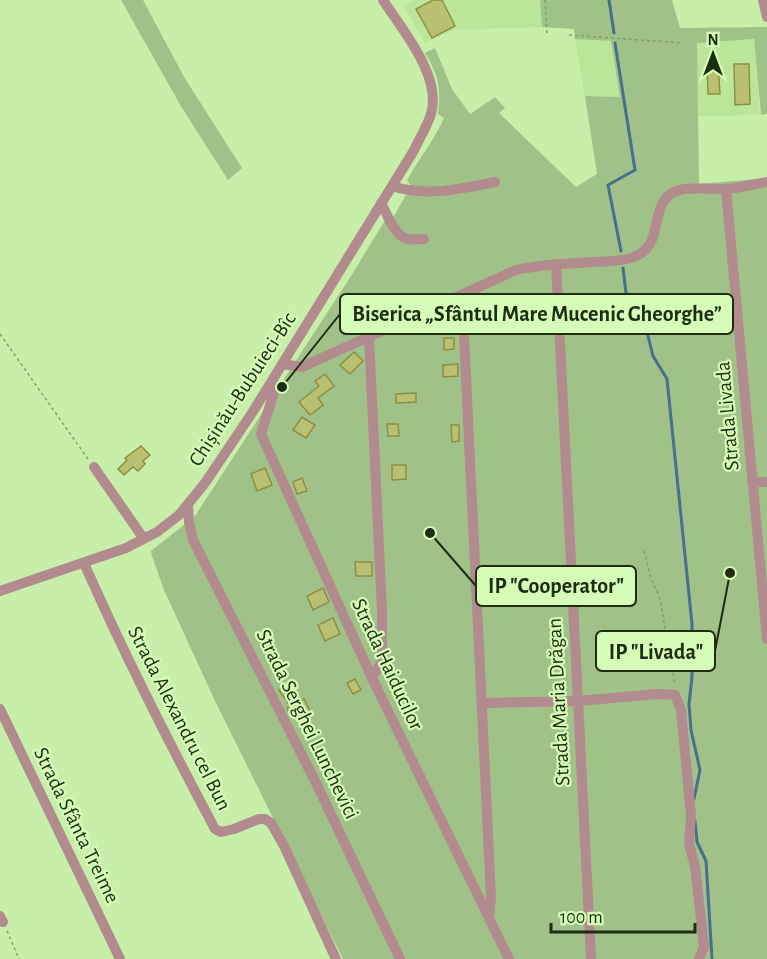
<svg xmlns="http://www.w3.org/2000/svg" width="767" height="959" viewBox="0 0 767 959" font-family="'Alegreya Sans',sans-serif">
  <style>
    .built { fill: #bbe69a }
    .green { fill: #a0c187 }
    .lines { fill: none; stroke-linecap: round; stroke-linejoin: round }
    .stream { stroke: #476f8f; stroke-width: 3 }
    .building { fill: #bac072; stroke: #8c9044; stroke-width: 1.5 }
    .path { stroke: #829e6b; stroke-width: 1.5; stroke-dasharray: 3 3; stroke-linecap: butt }
    .minor { stroke: #b18b8e; stroke-width: 10 }
    .labels { text-anchor: middle; stroke-width: 4.5; stroke-linejoin: round; paint-order: stroke }
    .street-label { font-size: 21px; fill: #1e2c11; stroke: #d5fdb7 }
    .leader { fill: none; stroke: #1e2c11; stroke-width: 2 }
    .callout-dot { fill: #1e2c11; stroke: #d5fdb7; stroke-width: 2 }
    .callout { fill: #d5fdb7; stroke: #1e2c11; stroke-width: 2 }
    .callout-label { font-size: 22px; text-anchor: middle; font-weight: bold; fill: #1e2c11 }
  </style>
  <rect width="100%" height="100%" fill="#c8efaa"/>
  <path class="built" d="M414,0H540L542,27L454,30L425,43L403,6Z
    M575,39L611,41L620,97L585,96Z
    M754,39L760,115L698,116L697,42Z"/>
  <path class="green" d="M121,0H143L184,77L242,168L228,180L182,108Z
    M540,0H672L680,28L767,27V114L761,115L754,39L697,43L699,184L767,178V959H343L215,701L164,590L152,556L151,551L195,516L351,276L384,222L394,216L406,195H409L411,186L407,180C419,159 435,139 444,118L438,114C441,88 439,76 425,53L435,48L452,89L470,114L495,97L505,108L499,113L576,187L597,174L585,96L620,97L611,41L575,39L574,29L542,27Z"/>
  <g class="lines">
    <path class="stream" d="M609,0L614,33
      M615,43L635,170L608,185L621,251
      M623,268L629,318L644,320L653,356L667,379L692,624V677L689,704L691,730L700,770L694,799
      M695,821L697,842L706,861L712,959"/>
  </g>
  <path class="building" d="M433,0H442L455,26L432,38L416,9Z
    M718,63L720,94H708L707,64Z
    M734,64H749L750,104L735,105Z
    M444,338H454V349L444,350Z
    M354,352L363,361L350,374L340,365Z
    M458,364V376L443,377V365Z
    M325,374L334,386L318,398L323,405L310,415L299,402L319,386L315,381Z
    M416,393V402L396,403V394Z
    M302,417L315,425L306,438L293,430Z
    M387,424H398L399,436H388Z
    M451,425H459V441L452,442Z
    M141,446L150,455L143,461L145,464L138,471L133,467L124,475L118,469L127,460L125,458Z
    M392,465H406V479L392,480Z
    M265,468L272,485L257,491L251,474Z
    M302,478L307,491L297,494L293,482Z
    M355,562H372V576H356Z
    M323,588L329,602L313,610L307,596Z
    M333,618L340,634L325,641L318,625Z
    M355,679L361,690L353,694L347,683Z
    M288,684L300,701L304,699L312,715L298,722L295,714L291,716L287,708L290,706L279,690Z"/>
  <g class="lines">
    <path class="path" d="M545,0L547,34
      M569,35L682,43
      M0,334L88,459
      M644,551L651,578L660,599L675,685
      M7,931L19,959"/>
    <path class="minor" d="M763,0L767,17
      M392,186C425,197 461,189 495,182
      M726,189L767,639
      M381,203C387,214 395,237 408,239C413,240 419,239 424,239
      M556,264L591,959
      M462,295L491,897L489,918
      M369,337L382,611V661L372,678
      M282,364L302,367L516,270C542,264 567,264 593,262C607,261 622,262 634,257C663,246 650,214 668,196C680,184 711,190 726,189C740,188 754,184 767,182
      M273,380L275,389L261,434L372,678L509,959
      M94,467L144,539
      M752,482H767
      M188,504L189,522L193,540L316,783L400,959
      M84,563C124,654 168,741 215,829L221,832L234,829L259,819H265L271,823L284,846L336,959
      M0,591L126,548L157,532L179,515L205,483L252,413L413,152C419,139 427,127 431,114C442,76 403,31 383,0
      M483,703L578,701L658,694L675,695L681,710L691,815L689,844L695,866L704,947L699,959
      M0,709L120,959
      M0,916L3,922"/>
  </g>
  <g class="labels">
    <g class="street-label">
      <text transform="translate(242 389) rotate(-57)" y="7">Chișinău-Bubuieci-Bîc</text>
      <text transform="translate(727 416) rotate(-95)" y="7">Strada Livada</text>
      <text transform="translate(388 664) rotate(65)" y="7">Strada Haiducilor</text>
      <text transform="translate(558 702) rotate(-93)" y="7">Strada Maria Drăgan</text>
      <text transform="translate(180 718) rotate(63)" y="7">Strada Alexandru cel Bun</text>
      <text transform="translate(308 724) rotate(64)" y="7">Strada Serghei Lunchevici</text>
      <text transform="translate(77 825) rotate(64)" y="7">Strada Sfânta Treime</text>
    </g>
  </g>
  <path class="leader" d="M282 387L340 314M430 533L476 586M730 573L715 651"/>
  <g class="callout-dot">
    <circle cx="282" cy="387" r="6"/>
    <circle cx="430" cy="533" r="6"/>
    <circle cx="730" cy="573" r="6"/>
  </g>
  <g class="callout">
    <rect x="340" y="294" width="393" height="40" rx="6"/>
    <rect x="476" y="566" width="160" height="40" rx="6"/>
    <rect x="596" y="631" width="119" height="40" rx="6"/>
  </g>
  <g class="callout-label">
    <text x="537" y="321">Biserica „Sfântul Mare Mucenic Gheorghe”</text>
    <text x="556" y="593">IP "Cooperator"</text>
    <text x="656" y="659">IP "Livada"</text>
  </g>
  <g transform="translate(713 54)" stroke="#d5fdb7" stroke-width="4.5" paint-order="stroke">
  <path d="M0-4.5L10 22L0 15L-10 22Z" fill="#1e2c11"/>
  <text y="-9" font-size="16" font-weight="bold" text-anchor="middle" fill="#1e2c11">N</text>
  </g>
  <path d="M551 923v9h144v-9" fill="none" stroke="#1e2c11" stroke-width="3"/>
  <text x="560" y="923" font-size="18" fill="#1e2c11" stroke="#d5fdb7" stroke-width="4.5" paint-order="stroke">100 m</text>
</svg>
